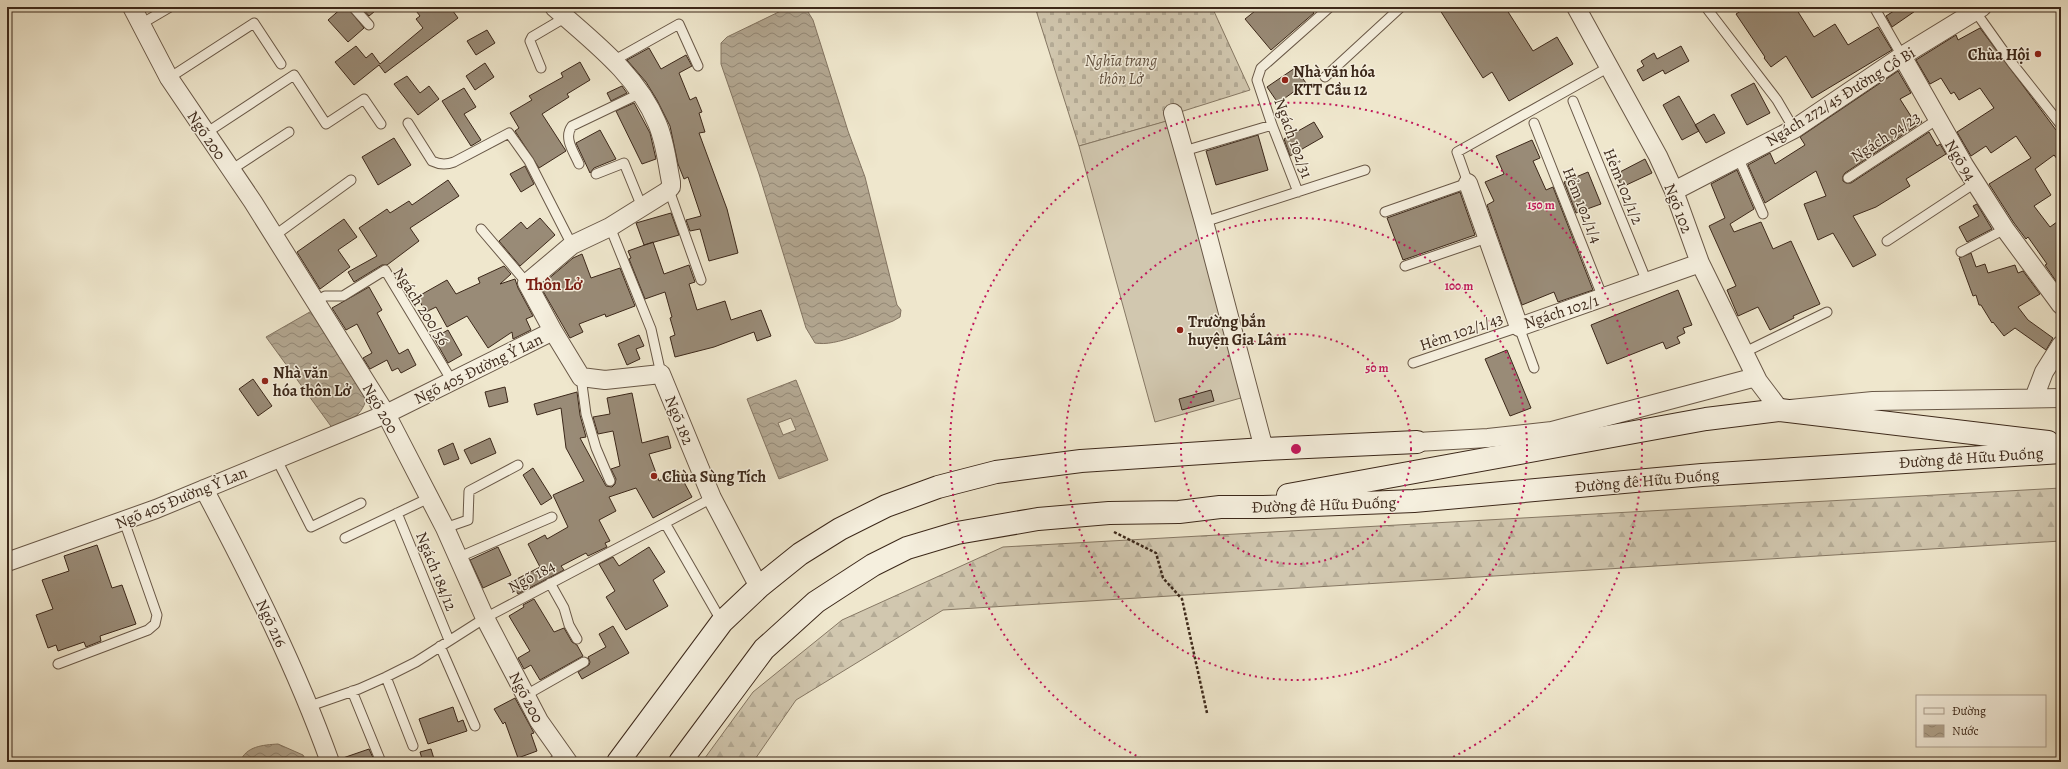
<svg xmlns="http://www.w3.org/2000/svg" width="2068" height="769" viewBox="0 0 2068 769" font-family="Alegreya,serif">
  <style>
    .forest { fill: url(#forest-firs); stroke: #867864 }
    .cemetery { fill: url(#cemetery-stones); stroke: #867864 }
    .garden { fill: #d1c7af; stroke: #867864 }
    .water { fill: url(#water-waves); stroke: #837461; fill-rule: evenodd }
    .building { fill: #998b77; stroke: #3c281a }
    .lines { fill: none; stroke-linecap: round; stroke-linejoin: round }
    .lane-casing { stroke: #695847; stroke-width: 11 }
    .street-casing { stroke: #695847; stroke-width: 20 }
    .secondary-casing { stroke: #3c281a; stroke-width: 24 }
    .path { stroke: #3c281a; stroke-width: 2.5; stroke-dasharray: 3 2; stroke-linecap: butt }
    .lane { stroke: #f5efde; stroke-width: 9 }
    .street { stroke: #f5efde; stroke-width: 18 }
    .secondary { stroke: #f5efde; stroke-width: 22 }
    .ring { fill: none; stroke: #c2185b; stroke-width: 2; stroke-dasharray: 2 4 }
    .poi-dot { fill: #8f2418; stroke: #f5efde; stroke-width: 1.5 }
    .labels { text-anchor: middle; stroke-width: 3; stroke-linejoin: round; paint-order: stroke }
    .poi-label { font-size: 16px; font-weight: bold; fill: #3c281a; stroke: #f5efde; text-anchor: start }
    .park-label { font-size: 16px; font-style: italic; fill: #61503f; stroke: #f5efde }
    .street-label { font-size: 16px; fill: #3c281a; stroke: #f5efde }
    .neighbourhood-label { font-size: 17px; font-weight: bold; fill: #7a1f14; stroke: #f5efde }
    .centre { fill: #c2185b; stroke: #f5efde; stroke-width: 2 }
    .ring-label { font-size: 12px; text-anchor: middle; font-weight: bold; fill: #c2185b; stroke: #f5efde; stroke-width: 3; stroke-linejoin: round; paint-order: stroke }
  </style>
  <defs>
    <pattern id="forest-firs" width="22" height="20" patternUnits="userSpaceOnUse"><rect width="22" height="20" fill="#d1c7af"/><path d="M5 1l3.5 6h-7zM16 11l3.5 6h-7z" fill="#b4ab96"/></pattern>
    <pattern id="cemetery-stones" width="16" height="16" patternUnits="userSpaceOnUse"><rect width="16" height="16" fill="#d1c7af"/><path d="M2 7V4a2 2 0 0 1 4 0v3zM10 15v-3a2 2 0 0 1 4 0v3z" fill="#b4ab96"/></pattern>
    <pattern id="water-waves" width="16" height="10" patternUnits="userSpaceOnUse"><rect width="16" height="10" fill="#b2a690"/><path d="M0 5q4-4 8 0t8 0" fill="none" stroke="#928775"/></pattern>
  </defs>
  <rect width="100%" height="100%" fill="#efe7cd"/>
  <filter id="stains"><feTurbulence type="fractalNoise" baseFrequency=".005" numOctaves="4"/><feColorMatrix values="0 0 0 0 .2 0 0 0 0 .09 0 0 0 0 .02 0 0 0 .5 -.17"/></filter>
  <radialGradient id="worn" r=".72"><stop offset=".6" stop-color="#630" stop-opacity="0"/><stop offset="1" stop-color="#630" stop-opacity=".3"/></radialGradient>
  <path class="forest" d="M2061,488V541L943,610L796,700L753,762H702L753,692L842,620L1003,547Z"/>
  <path class="cemetery" d="M1035,7H1212L1250,90L1177,113L1178,118L1079,146Z"/>
  <path class="garden" d="M1170,120L1248,396L1155,422L1079,146Z"/>
  <path class="water" d="M789,7H805L813,20L848,131L865,177L897,305L901,310L900,317L893,321C872,329 837,347 815,343L806,328L759,174L721,64V43L727,37Z
    M315,309L366,400C361,417 349,421 333,429L266,337Z
    M796,380L828,460L779,479L747,399ZM791,418L796,430L783,435L778,423Z
    M278,744L303,755L307,762H240C246,746 263,745 278,744Z"/>
  <path class="building" d="M343,7H347L364,28L348,42L328,20Z
    M361,7H380L369,16Z
    M413,7H450L458,18L385,73L379,65L354,85L335,62L356,46L366,58L372,53L380,64L423,28L416,19L420,16Z
    M1260,7H1309L1314,13L1271,50L1245,19Z
    M1438,7H1505L1533,51L1557,37L1573,64L1509,101L1492,72L1483,78Z
    M1747,7H1795L1814,37L1835,24L1848,45L1878,27L1892,50L1812,98L1786,56L1771,67L1764,58L1765,57L1736,14Z
    M1900,7H1921L1892,27L1886,16Z
    M1980,28L2056,130L2061,131V164L2054,155L2035,169L2051,195L2034,206L2050,227L2061,219V283L2058,284L2045,265L2047,264L2028,237L2026,239L2014,223L1989,184L2031,158L2016,136L1991,153L1986,146L1971,156L1957,132L1994,108L1980,88L1959,100L1954,92L1951,94L1941,78L1930,84L1916,60L1956,35L1958,40Z
    M487,30L495,43L476,55L467,41Z
    M1681,46L1689,61L1665,74L1663,70L1643,81L1637,70L1644,66L1641,61L1654,53L1657,59Z
    M649,48L661,69L686,55L692,66L679,73L690,100L696,97L702,112L699,113L705,132L699,133L727,209L738,253L709,261L700,229L690,231L686,220L701,216L688,177L684,179L678,164L670,126L657,100L646,82L627,60Z
    M580,62L590,80L567,94L569,97L542,114L566,151L539,168L515,131L519,128L510,113L532,100L529,96L563,77L561,73Z
    M485,63L494,77L475,90L466,76Z
    M1295,68L1306,83L1278,103L1267,87Z
    M1898,71L1911,93L1900,99L1914,121L1919,118L1922,122L1845,173L1843,176V181L1846,183H1851L1929,132L1937,146L1940,144L1946,154L1906,179L1910,186L1876,207L1853,216L1876,255L1853,267L1833,233L1818,240L1804,204L1826,196L1816,171L1765,203L1748,165L1770,153L1775,164L1805,145L1800,137Z
    M407,76L420,93L429,86L439,99L418,115L394,84Z
    M1754,83L1770,113L1747,125L1731,95Z
    M622,86L627,93L611,101L607,93Z
    M464,88L476,107L464,114L481,140L471,146L442,101Z
    M1679,96L1699,131L1682,140L1663,105Z
    M634,103L650,133L656,159L642,164L616,111Z
    M1714,114L1725,133L1706,143L1695,125Z
    M1314,122L1323,137L1290,156L1284,139Z
    M600,130L616,159L594,168L590,173L576,143Z
    M1258,135L1268,170L1216,185L1206,151Z
    M394,138L411,165L378,185L362,157Z
    M1532,140L1540,158L1533,161L1546,190L1553,187L1593,290L1558,302L1554,292L1522,305L1487,205L1494,201L1485,182L1504,174L1496,156Z
    M1645,159L1652,173L1622,187L1616,174Z
    M525,166L534,184L521,192L510,174Z
    M1737,170L1754,209L1730,224L1734,232L1761,222L1773,249L1791,241L1820,304L1793,316L1794,318L1770,330L1758,307L1738,316L1727,290L1736,286L1709,226L1725,218L1711,184Z
    M1588,172L1601,204L1576,213L1564,182Z
    M448,180L459,196L410,228L419,241L387,265H382L354,282L348,272L377,256L359,228L387,209L390,213L409,201L412,205Z
    M1460,192L1475,235L1403,260L1387,218Z
    M1977,204L1992,229L1967,242L1959,227L1979,216L1973,206Z
    M671,213L679,235L644,245L636,223Z
    M540,218L555,235L520,266L499,241L521,222L527,229Z
    M344,219L357,237L338,250L350,267L320,289L297,252Z
    M653,242L664,274L689,265L695,282L689,284L697,310L725,301L731,320L761,310L771,336L757,341L754,332L714,347L675,357L670,337L675,335L670,318L672,317L665,292L645,299L629,259L631,258L628,251Z
    M1971,253L1976,267L1985,264L1988,273L2015,265L2018,273L2023,271L2040,294L2018,307L2028,320L2053,338L2046,350L2015,328L2004,336L1993,322L1992,323L1981,305H1979L1976,295L1973,296L1959,258Z
    M582,254L591,278L620,268L635,306L606,317L605,314L579,324L583,332L570,338L540,286L573,258Z
    M504,266L511,274L500,284L515,279L518,288L533,316L526,319L531,330L513,339L512,332L488,348L467,316L447,327L436,307L426,312L417,297L447,280L456,294L480,283L478,278Z
    M369,287L382,310L377,313L399,354L408,349L416,365L401,373L398,368L392,371L387,360L370,369L363,358L372,353L357,324L346,330L332,308Z
    M1678,290L1692,325L1683,328L1685,333L1677,337L1680,343L1666,349L1663,342L1607,364L1591,325Z
    M448,330L462,355L448,363L434,338Z
    M639,335L644,346L636,349L640,359L627,365L618,344Z
    M1507,350L1531,408L1510,416L1485,359Z
    M253,379L272,406L258,416L239,389Z
    M505,387L508,402L489,407L485,392Z
    M1211,390L1214,401L1182,410L1179,399Z
    M577,392L580,415L586,437L580,438L606,486L612,487L615,484L616,479L611,469L620,466L613,431L598,434L593,417L610,414L607,398L632,393L642,443L668,436L671,448L649,454L659,481L678,471L692,497L653,518L636,488L609,497L616,511L599,520L610,541L605,543L607,547L588,556L586,553L561,566L564,570L518,594L511,582L540,567L528,544L545,535L547,539L568,527L553,495L584,481L566,448L561,408L537,415L534,404Z
    M490,438L496,453L471,464L464,450Z
    M453,443L459,459L444,465L438,450Z
    M533,468L552,498L541,505L523,475Z
    M97,545L112,588L122,585L136,624L100,636L101,641L86,647L84,642L58,651L56,645L48,648L36,615L53,609L42,580L69,571L64,556Z
    M498,547L511,575L483,588L470,560Z
    M649,547L665,572L653,580L668,606L626,630L606,597L615,591L599,564L613,557L619,566Z
    M534,599L554,632L564,628L572,642L577,645L583,656L540,680L531,665L524,669L518,658L530,651L509,616L524,607L523,605Z
    M613,626L629,653L582,679L578,672L589,665L590,662L588,657L606,647L599,634Z
    M515,698L534,733L531,734L537,751L518,758L505,722L503,724L494,709Z
    M453,707L458,722L463,720L467,731L428,744L419,719Z
    M369,749L375,762H340V759Z
    M431,749L435,762H423L420,752Z"/>
  <g class="lines">
    <g class="lane-casing">
      <path id="lane" d="M353,7L369,25
        M1710,7L1708,10L1777,100L1794,129
        M1874,7L1902,56
        M1975,11L2012,63L2061,125
        M141,24L170,7
        M613,61L679,24L698,66
        M541,68L530,41L532,37L566,17
        M1325,77L1401,7
        M169,78L254,23L281,64
        M1573,101L1647,282
        M408,123L432,161C440,165 446,165 454,162L509,133L529,161L572,245
        M1534,123L1603,298
        M206,133L294,75L326,124L364,99L381,124
        M1184,151L1272,125
        M1738,157L1763,214
        M579,164C574,152 563,138 572,126L641,93
        M231,170L289,132
        M596,174L624,163L642,207
        M1848,178L1938,119
        M669,190L701,280
        M1298,192L1272,125L1257,80L1261,68L1330,7
        M1385,212L1468,183L1457,152L1609,67
        M1204,222L1365,170
        M610,227L651,329L661,374
        M481,229L527,283
        M274,236L351,180
        M1887,241L1975,183
        M1961,252L2005,229
        M1405,266L1487,238
        M315,302L325,296H343L385,270L452,381
        M1745,352L1827,312
        M1413,363L1519,327L1534,368
        M581,377L586,414L596,448L610,481
        M276,458L311,527L361,503
        M397,513L449,640
        M665,523L712,498
        M445,528L468,520L469,491L518,465
        M345,538L429,498
        M457,558L552,517
        M550,583L564,608L569,625L577,639
        M440,646L475,726
        M58,664L148,630L155,624L157,615L124,521
        M386,677L413,746
        M352,691L381,762
        M526,695L584,662
        M310,706L359,689L386,677L416,662L485,618L665,523L722,622
        M552,762L563,756"/>
    </g>
    <g class="street-casing">
      <path id="street" d="M132,7L169,78L253,202L386,414L445,528L485,618L539,721L568,762
        M1576,7L1658,156L1674,191L1700,263L1758,381L1780,410L1873,401L2061,398
        M1902,56L1964,165L2005,229L2061,305
        M1173,113L1204,222L1264,449
        M1468,183L1519,327L1700,263
        M1674,191L1794,129L1902,56L1982,7
        M553,331L581,377L605,380L661,374L712,498L759,587
        M2034,398L2044,372L2061,345
        M1417,442L1488,438L1552,431L1756,377
        M204,489C251,578 296,667 330,762
        M7,562L156,509L386,414L553,331L527,283L572,245L610,227L666,192L671,187V182C667,162 665,141 657,123C637,74 592,41 554,7"/>
    </g>
    <g class="secondary-casing">
      <path id="secondary" d="M1288,495L1706,419L1780,410L2048,442
        M618,762L722,622L759,587L800,554L840,529L886,506L938,487L996,472L1081,461L1264,449L1417,442
        M680,762L764,649L816,602L873,565L907,548L957,533L1038,519L1109,513L1179,512L1220,507H1263L1414,501L1702,475L2061,452"/>
    </g>
    <path class="path" d="M1114,532L1156,553L1163,578L1182,599L1207,713"/>
    <use href="#lane" class="lane"/>
    <use href="#street" class="street"/>
    <use href="#secondary" class="secondary"/>
  </g>
  <g class="ring">
    <circle cx="1296" cy="449" r="115"/>
    <circle cx="1296" cy="449" r="231"/>
    <path d="M1147 761A346 346 0 1 1 1445 761"/>
  </g>
  <g class="poi-dot">
    <circle cx="2038" cy="54" r="4"/>
    <circle cx="1285" cy="80" r="4"/>
    <circle cx="1180" cy="330" r="4"/>
    <circle cx="265" cy="381" r="4"/>
    <circle cx="654" cy="476" r="4"/>
  </g>
  <g class="labels">
    <g class="poi-label">
      <text x="2030" y="60" text-anchor="end">Chùa Hội</text>
      <text x="1293" y="77">Nhà văn hóa<tspan x="1293" dy="18">KTT Cầu 12</tspan></text>
      <text x="1188" y="327">Trường bắn<tspan x="1188" dy="18">huyện Gia Lâm</tspan></text>
      <text x="273" y="378">Nhà văn<tspan x="273" dy="18">hóa thôn Lở</tspan></text>
      <text x="662" y="482">Chùa Sùng Tích</text>
    </g>
    <g class="park-label">
      <text x="1121" y="66">Nghĩa trang<tspan x="1121" dy="18">thôn Lở</tspan></text>
    </g>
    <g class="street-label">
      <text transform="translate(1840 96) rotate(-32)" y="6">Ngách 272/45 Đường Cổ Bi</text>
      <text transform="translate(207 135) rotate(56)" y="6">Ngõ 200</text>
      <text transform="translate(1885 136) rotate(-33)" y="6">Ngách 94/23</text>
      <text transform="translate(1294 138) rotate(70)" y="6">Ngách 102/31</text>
      <text transform="translate(1961 160) rotate(59)" y="6">Ngõ 94</text>
      <text transform="translate(1624 186) rotate(68)" y="6">Hẻm 102/1/2</text>
      <text transform="translate(1583 205) rotate(68)" y="6">Hẻm 102/1/4</text>
      <text transform="translate(1679 208) rotate(69)" y="6">Ngõ 102</text>
      <text transform="translate(422 306) rotate(57)" y="6">Ngách 200/56</text>
      <text transform="translate(1561 311) rotate(-18)" y="6">Ngách 102/1</text>
      <text transform="translate(1461 331) rotate(-19)" y="6">Hẻm 102/1/43</text>
      <text transform="translate(478 368) rotate(-26)" y="6">Ngõ 405 Đường Ỷ Lan</text>
      <text transform="translate(381 408) rotate(60)" y="6">Ngõ 200</text>
      <text transform="translate(680 420) rotate(68)" y="6">Ngõ 182</text>
      <text transform="translate(1971 457) rotate(-4)" y="6">Đường đê Hữu Đuống</text>
      <text transform="translate(1647 480) rotate(-5)" y="6">Đường đê Hữu Đuống</text>
      <text transform="translate(181 497) rotate(-22)" y="6">Ngõ 405 Đường Ỷ Lan</text>
      <text transform="translate(1324 504) rotate(-2)" y="6">Đường đê Hữu Đuống</text>
      <text transform="translate(437 571) rotate(68)" y="6">Ngách 184/12</text>
      <text transform="translate(531 576) rotate(-28)" y="6">Ngõ 184</text>
      <text transform="translate(272 623) rotate(65)" y="6">Ngõ 216</text>
      <text transform="translate(527 697) rotate(62)" y="6">Ngõ 200</text>
    </g>
    <g class="neighbourhood-label">
      <text x="554" y="290">Thôn Lở</text>
    </g>
  </g>
  <circle cx="1296" cy="449" r="6" class="centre"/>
  <g class="ring-label">
    <text x="1541" y="209">150 m</text>
    <text x="1459" y="290">100 m</text>
    <text x="1377" y="372">50 m</text>
  </g>
  <rect width="2068" height="769" fill="none" stroke="#efe7cd" stroke-width="24"/>
  <rect x="8" y="8" width="2052" height="753" fill="none" stroke="#3c281a" stroke-width="2"/>
  <rect x="12" y="12" width="2044" height="745" fill="none" stroke="#3c281a"/>
  <rect x="1916" y="695" width="130" height="52" fill="#f5efde" stroke="#ab9f90"/>
  <rect x="1924" y="708" width="20" height="6" fill="#f5efde" stroke="#ab9f90"/>
  <text x="1952" y="715" font-size="12" fill="#3c281a">Đường</text>
  <rect x="1924" y="725" width="20" height="12" fill="url(#water-waves)" stroke="#ab9f90"/>
  <text x="1952" y="735" font-size="12" fill="#3c281a">Nước</text>
  <rect width="100%" height="100%" filter="url(#stains)"/>
  <rect width="100%" height="100%" fill="url(#worn)"/>
</svg>
